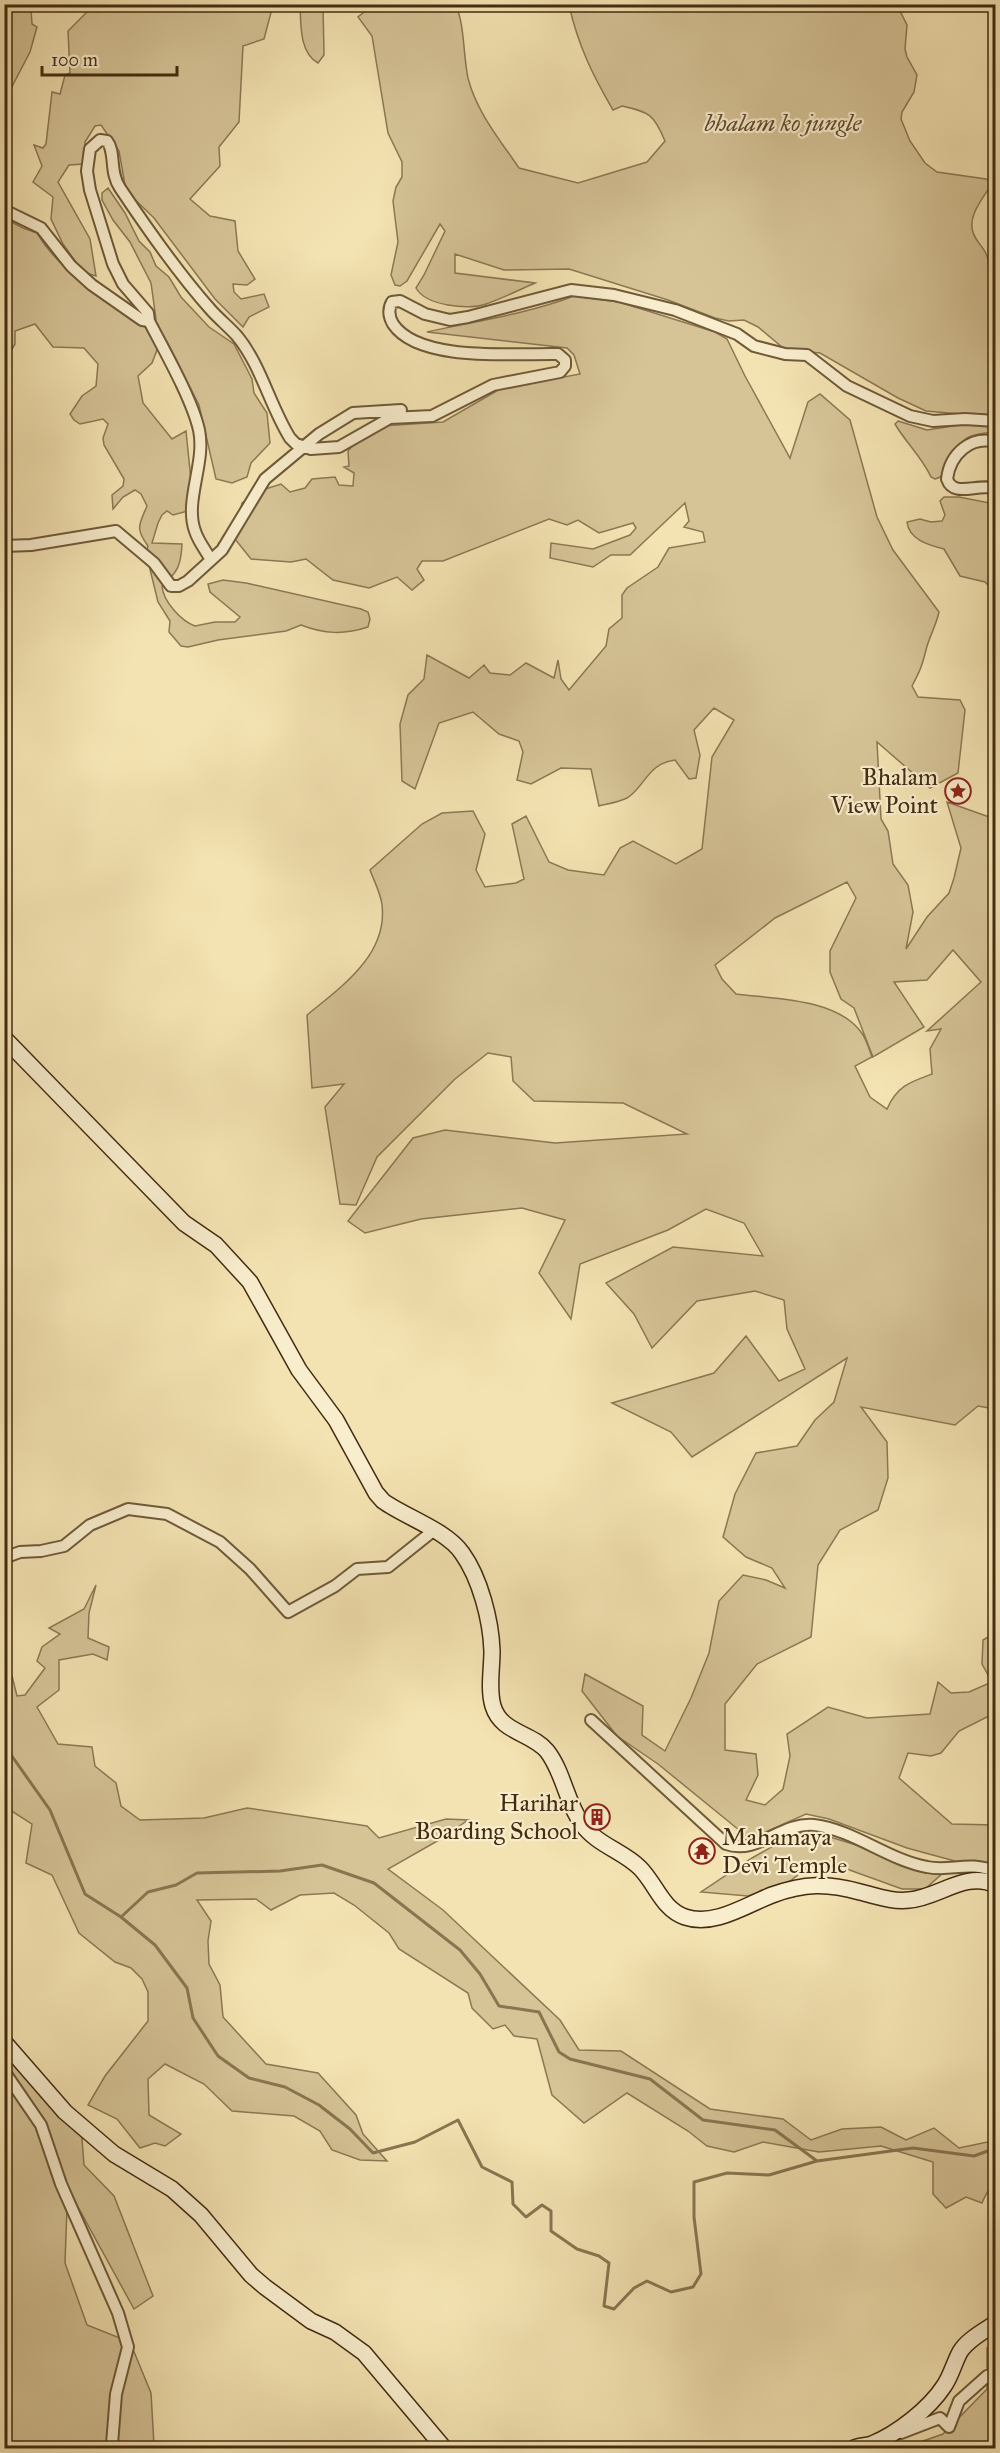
<svg xmlns="http://www.w3.org/2000/svg" width="1000" height="2453" viewBox="0 0 1000 2453" font-family="'IM FELL Great Primer',serif">
  <style>
    .green { fill: #d6c497; stroke: #8c7854; stroke-width: 1.5; fill-rule: evenodd }
    .lines { fill: none; stroke-linecap: round; stroke-linejoin: round }
    .stream { stroke: #897551; stroke-width: 3 }
    .minor-casing { stroke: #6f5a39; stroke-width: 14 }
    .secondary-casing { stroke: #432c11; stroke-width: 18 }
    .minor { stroke: #f8edcd; stroke-width: 10 }
    .secondary { stroke: #f8edcd; stroke-width: 15 }
    .labels { text-anchor: middle; stroke-width: 4.5; stroke-linejoin: round; paint-order: stroke }
    .park-label { font-size: 24px; font-style: italic; fill: #604a2c; stroke: #f8edcd }
    .poi-label { font-size: 24px; fill: #432c11; stroke: #f8edcd; text-anchor: end }
  </style>
  <rect width="100%" height="100%" fill="#f4e3b2"/>
  <filter id="stains"><feTurbulence type="fractalNoise" baseFrequency=".00333" numOctaves="4"/><feColorMatrix values="0 0 0 0 .2 0 0 0 0 .09 0 0 0 0 .02 0 0 0 .5 -.17"/></filter>
  <radialGradient id="worn" r=".72"><stop offset=".6" stop-color="#630" stop-opacity="0"/><stop offset="1" stop-color="#630" stop-opacity=".3"/></radialGradient>
  <path class="green" d="M5,4L44,5L43,7L31,9L32,24L37,27L30,52L5,100Z
    M95,4L273,5L264,39L243,46L239,122L219,147L220,166L190,199L210,216L235,221L238,251L255,279L247,285L233,284L234,292L241,299L264,294L269,307L249,317L243,327L215,299L154,218L126,191L119,151L101,125L95,126L85,142L84,164L69,165L58,182L90,239L96,276L83,272L63,244L51,219L53,197L33,182L42,166L34,145L43,148L46,144L52,92L60,94L65,75L70,73L68,31Z
    M300,5H323L324,55L318,63C299,53 301,23 300,5Z
    M373,5H456C465,28 463,54 468,78C476,111 500,140 519,168L578,183L647,162L665,141C654,114 649,112 622,106L613,110C592,74 578,45 569,5H897L907,25L905,49L907,57L917,75L914,92L902,112L901,119L910,141L925,163L937,172L986,179L993,182C985,196 967,215 973,232C975,241 984,247 987,256C991,268 986,277 995,287V417L926,411L898,398L820,353L791,350L782,347L758,327L744,320L729,321L715,318L668,300L569,269L504,270L455,254V273L535,283C519,290 503,298 486,304C468,310 426,306 416,288L424,275L445,231L440,224L407,281L400,286L395,285L391,275L398,242L393,201L396,187L402,177V162L388,133L372,36L358,17Z
    M108,188L125,213L139,241L150,252L156,266L169,277L181,297L209,327L234,344L252,379L254,393L267,413L270,443L251,463L247,477L232,483L216,479L199,405L166,340L157,350L152,363L138,376L143,403L172,439L186,431L192,490L188,511L173,515L167,511L162,515L158,523L152,543L182,544C181,565 178,572 162,586C163,601 181,621 195,626L215,622H235L240,617L210,592L208,584L223,580L246,583L361,609L368,612L370,619L368,627C344,635 324,634 301,625L286,631L218,640L188,647L181,646L169,632L170,621L158,602L146,553L148,546C135,528 139,525 147,506L141,494L135,490L123,497L113,509L112,495L123,486L124,479L104,445L103,438L108,424L103,419L80,424L74,420L70,414L82,396L96,386L98,364L84,348L53,347L35,324L15,331V344L8,356L5,350L4,218L23,228L37,233C62,275 107,300 146,328L156,319L151,283L130,242L113,220L102,200V193Z
    M574,296L619,302L715,332L727,339L745,376L790,458L808,402L820,394L850,420L877,517L893,550L939,612C936,626 929,637 926,650C922,666 920,671 912,686L918,697L960,700L965,710L958,773L930,788L877,742L881,819L888,831L893,864L908,885L913,912L906,949L927,917L949,893L954,878L961,848L947,802L995,819V1409L978,1406L955,1425L861,1407L887,1442L888,1478L878,1510L840,1530L818,1565L811,1637L757,1664L725,1704V1750L756,1754L758,1775L746,1800L765,1805L783,1789L790,1756L787,1734L828,1707L867,1718L930,1714L938,1682L951,1693L969,1692L992,1682L982,1664L983,1640L995,1633V1713L959,1731L941,1753L931,1756L908,1753L899,1778L952,1824L995,1825V1872L907,1848L829,1819L806,1814L750,1839L658,1764L617,1736L582,1691L585,1674L643,1706L642,1735L665,1751L691,1698L709,1653L719,1601L743,1575L766,1580L785,1588L772,1568L746,1557L723,1537L735,1494L756,1453L797,1446L815,1420L834,1402L847,1358L692,1457L671,1432L612,1403L714,1373L746,1336L779,1381L805,1369L787,1329L784,1300L755,1291L697,1301L652,1348L634,1314L606,1283L673,1247L763,1256L744,1223L706,1209L668,1230L580,1264L571,1319L539,1273L565,1220L522,1208L421,1219L365,1233L348,1221L413,1138L445,1130L555,1143L687,1134L623,1103L534,1101L513,1081L511,1057L488,1053L455,1079L377,1157L356,1205L340,1204L325,1107L344,1084L312,1088L307,1015C341,987 388,955 382,905C381,894 374,881 370,870L422,824L442,813L473,811L485,834L476,870L485,887L516,883L524,879L512,824L526,816L549,862L568,870L604,875L620,848L633,841L676,864L702,849L712,757L734,720L714,708L694,730L700,755L696,778L689,779L675,760C648,763 644,788 627,798C619,802 607,804 599,806L591,769L561,768L531,784L517,780L523,752L519,741L499,734L473,712L439,723L415,789L402,781L400,724L408,695L424,679L427,655L469,678L484,665L490,673L510,675L526,663L554,678L558,660L561,679L569,690L606,646L609,629L622,618V595L627,588L658,567L669,548L705,542L703,532L684,527L689,521L685,503L630,555H611L593,567L550,558L551,543L593,549L630,535L636,528L633,523L599,533L578,520L567,525L549,519L443,561H422L417,569L424,580L412,590L397,577L369,588L333,580L306,559L291,562L251,559L235,539L242,503L259,491L281,484L290,492L305,488L312,479L335,477L339,485L353,486L354,473L344,467L349,466L348,451L363,434L381,426L443,422L500,389L580,374L574,355L567,348L427,332C476,321 527,314 574,296ZM847,882L856,898L830,951V972L841,999L854,1008L873,1057L924,1027L894,982L927,980L953,950L981,982L927,1031L941,1029L930,1049L932,1074C910,1082 897,1086 887,1109L870,1097L855,1066L872,1057C869,1049 866,1038 861,1032C836,998 774,999 736,994L722,979L715,965L775,918Z
    M898,421L927,430L966,424L994,426L995,432C986,433 975,433 967,438C953,447 952,475 935,479L931,477C922,457 906,443 895,424Z
    M944,497H959L995,504V592L985,582L960,576L944,549C929,545 909,540 907,522L920,519L931,522L942,521L945,515L940,501Z
    M96,1585L89,1613L88,1638L109,1647L107,1660L93,1654L59,1660V1690L37,1707L58,1744L92,1747L95,1766L116,1783L121,1806L140,1820L204,1818L247,1808L367,1826L379,1838L446,1819L468,1820L439,1840L388,1869L443,1910L560,2020L579,2050L621,2051L710,2109L783,2119L811,2140L842,2129L881,2127L906,2140L934,2128L959,2148L992,2141C996,2151 999,2171 994,2181C990,2188 985,2195 982,2203L966,2197L946,2208L933,2194V2162L881,2146L819,2152L763,2142L734,2152L707,2146L688,2131L627,2093L584,2123L552,2095L537,2039L514,2036L505,2025L493,2029L472,2008L468,1993L399,1949L389,1933L354,1905L334,1893L300,1895L271,1910L256,1899L197,1900L211,1921L208,1941L209,1964L220,1985L223,2017L266,2064L318,2073L356,2115L363,2134L387,2161L360,2160L332,2150L320,2131L294,2116L232,2111L204,2084L165,2064L148,2079L149,2115L181,2134L165,2146L155,2143L140,2148L117,2119L88,2105L105,2076L148,2021V1992L142,1979L131,1968L115,1962L79,1933L52,1875L26,1863L32,1824L13,1812L5,1803V1675L12,1676L17,1696L25,1695L45,1668L37,1661L42,1647L60,1634L49,1628L84,1609Z
    M796,1833L830,1837L944,1872L925,1889H902L844,1868L810,1866L790,1881L748,1896L701,1892L752,1858Z
    M4,2046L81,2126L84,2165L114,2196L153,2296L134,2309L73,2198L67,2208L65,2263L87,2325L130,2342L151,2393L154,2445L151,2448H5Z
    M987,2348L995,2352V2448H903L943,2434L987,2389Z"/>
  <g class="lines">
    <path class="stream" d="M4,1752H9L50,1810L85,1894L121,1917L148,1892L176,1885L197,1873L280,1871L322,1865L374,1883L460,1950L480,1974L499,2006L539,2012L559,2052L570,2059L650,2079L703,2120L775,2130L817,2161L913,2148L974,2156L996,2148
      M121,1917L155,1945L187,1988L193,2018L218,2056L249,2078L285,2087L319,2105L350,2129L373,2153L415,2142L458,2120L482,2167L512,2182L513,2204L526,2217L542,2205L551,2211V2231L577,2249L599,2256L609,2263L604,2306L614,2309L634,2288L647,2281L671,2292L693,2287L701,2274L694,2217V2182L727,2173L769,2175L817,2161"/>
    <g class="minor-casing">
      <path id="minor" d="M4,210L41,228L71,266L92,285L142,320L149,321L148,313L123,284L113,264L90,190L87,171L90,149L100,140L107,141C116,152 109,172 120,188C148,230 177,272 211,310C219,319 229,327 237,336C261,365 270,406 290,438L296,444L311,449L339,447L390,418L432,416L493,385L560,372L565,366V360L558,354C516,353 419,363 393,324C389,317 388,309 392,302L400,301L425,314L450,320L468,317L571,290L614,295L675,310L737,334L754,346L785,354L807,355L847,386L910,416L933,421L965,419L996,421
        M149,321C164,350 192,399 199,430C206,463 184,501 195,531C198,541 206,551 211,560
        M996,442C971,435 950,454 947,479C954,499 979,482 996,489
        M4,546L31,545L116,531L154,563L171,586H179L188,581L222,550L265,479L319,434L353,413L401,410
        M4,1558L20,1552L41,1551L64,1546L90,1525L128,1509L167,1514L220,1542L250,1569L288,1612L335,1586L357,1569L388,1567L433,1531
        M591,1720L726,1844C758,1855 781,1822 814,1825C854,1830 888,1860 927,1867C951,1872 969,1860 996,1872
        M4,2071L41,2125L61,2184L118,2313L128,2347L116,2394L112,2444L115,2448
        M901,2433L940,2418L949,2427L959,2401L987,2376L996,2384"/>
    </g>
    <g class="secondary-casing">
      <path id="secondary" d="M4,1038L184,1223L216,1245L250,1282L299,1370L336,1420L376,1493L383,1501C405,1517 446,1530 462,1553C480,1578 491,1620 492,1651C492,1669 488,1689 493,1706C501,1733 531,1732 547,1751C564,1773 566,1802 582,1824C597,1845 623,1851 640,1868C656,1884 662,1909 685,1917C714,1927 746,1905 772,1895C805,1883 827,1883 860,1892C877,1896 892,1902 909,1900C939,1898 965,1870 996,1885
        M4,2042L65,2112L114,2154L172,2189L201,2215L251,2275L265,2287L311,2321L335,2332L364,2353L444,2448
        M854,2448C859,2446 866,2446 872,2444C897,2434 929,2409 944,2386C951,2376 954,2363 960,2352C967,2340 984,2331 996,2323"/>
    </g>
    <use href="#minor" class="minor"/>
    <use href="#secondary" class="secondary"/>
  </g>
  <defs>
    <g id="sight-ring" transform="scale(1.35)"><circle r="9.5" fill="#f8edcd" stroke="#8f2418" stroke-width="1.5"/><path d="M0-6L1.8-2.2L6-1.7L2.9 1.2L3.7 5.4L0 3.3L-3.7 5.4L-2.9 1.2L-6-1.7L-1.8-2.2Z" fill="#8f2418"/></g>
    <g id="building-ring" transform="scale(1.35)"><circle r="9.5" fill="#f8edcd" stroke="#8f2418" stroke-width="1.5"/><path d="M-4-6H4V6H1V3H-1V6H-4ZM-2.5-4.3h1.7v1.8h-1.7ZM.8-4.3h1.7v1.8H.8ZM-2.5-1h1.7V.8h-1.7ZM.8-1h1.7V.8H.8Z" fill="#8f2418"/></g>
    <g id="temple-ring" transform="scale(1.35)"><circle r="9.5" fill="#f8edcd" stroke="#8f2418" stroke-width="1.5"/><path d="M0-6L5-2H3V0L6.5 2.5H4V6H1.5V3h-3V6H-4V2.5H-6.5L-3 0V-2H-5Z" fill="#8f2418"/></g>
  </defs>
  <g fill-rule="evenodd">
    <use href="#sight-ring" x="958" y="791"/>
    <use href="#building-ring" x="597" y="1817"/>
    <use href="#temple-ring" x="702" y="1851"/>
  </g>
  <g class="labels">
    <g class="park-label">
      <text x="783" y="131">bhalam ko jungle</text>
    </g>
    <g class="poi-label">
      <text x="938" y="785">Bhalam<tspan x="938" dy="28">View Point</tspan></text>
      <text x="578" y="1811">Harihar<tspan x="578" dy="28">Boarding School</tspan></text>
      <text x="722" y="1845" text-anchor="start">Mahamaya<tspan x="722" dy="28">Devi Temple</tspan></text>
    </g>
  </g>
  <rect width="1000" height="2453" fill="none" stroke="#f4e3b2" stroke-width="24"/>
  <rect x="6" y="6" width="988" height="2441" fill="none" stroke="#432c11" stroke-width="3"/>
  <rect x="12" y="12" width="976" height="2429" fill="none" stroke="#432c11" stroke-width="1.5"/>
  <path d="M42 66v9h135v-9" fill="none" stroke="#432c11" stroke-width="3"/>
  <text x="51" y="66" font-size="18" fill="#432c11" stroke="#f8edcd" stroke-width="4.5" paint-order="stroke">100 m</text>
  <rect width="100%" height="100%" filter="url(#stains)"/>
  <rect width="100%" height="100%" fill="url(#worn)"/>
</svg>
